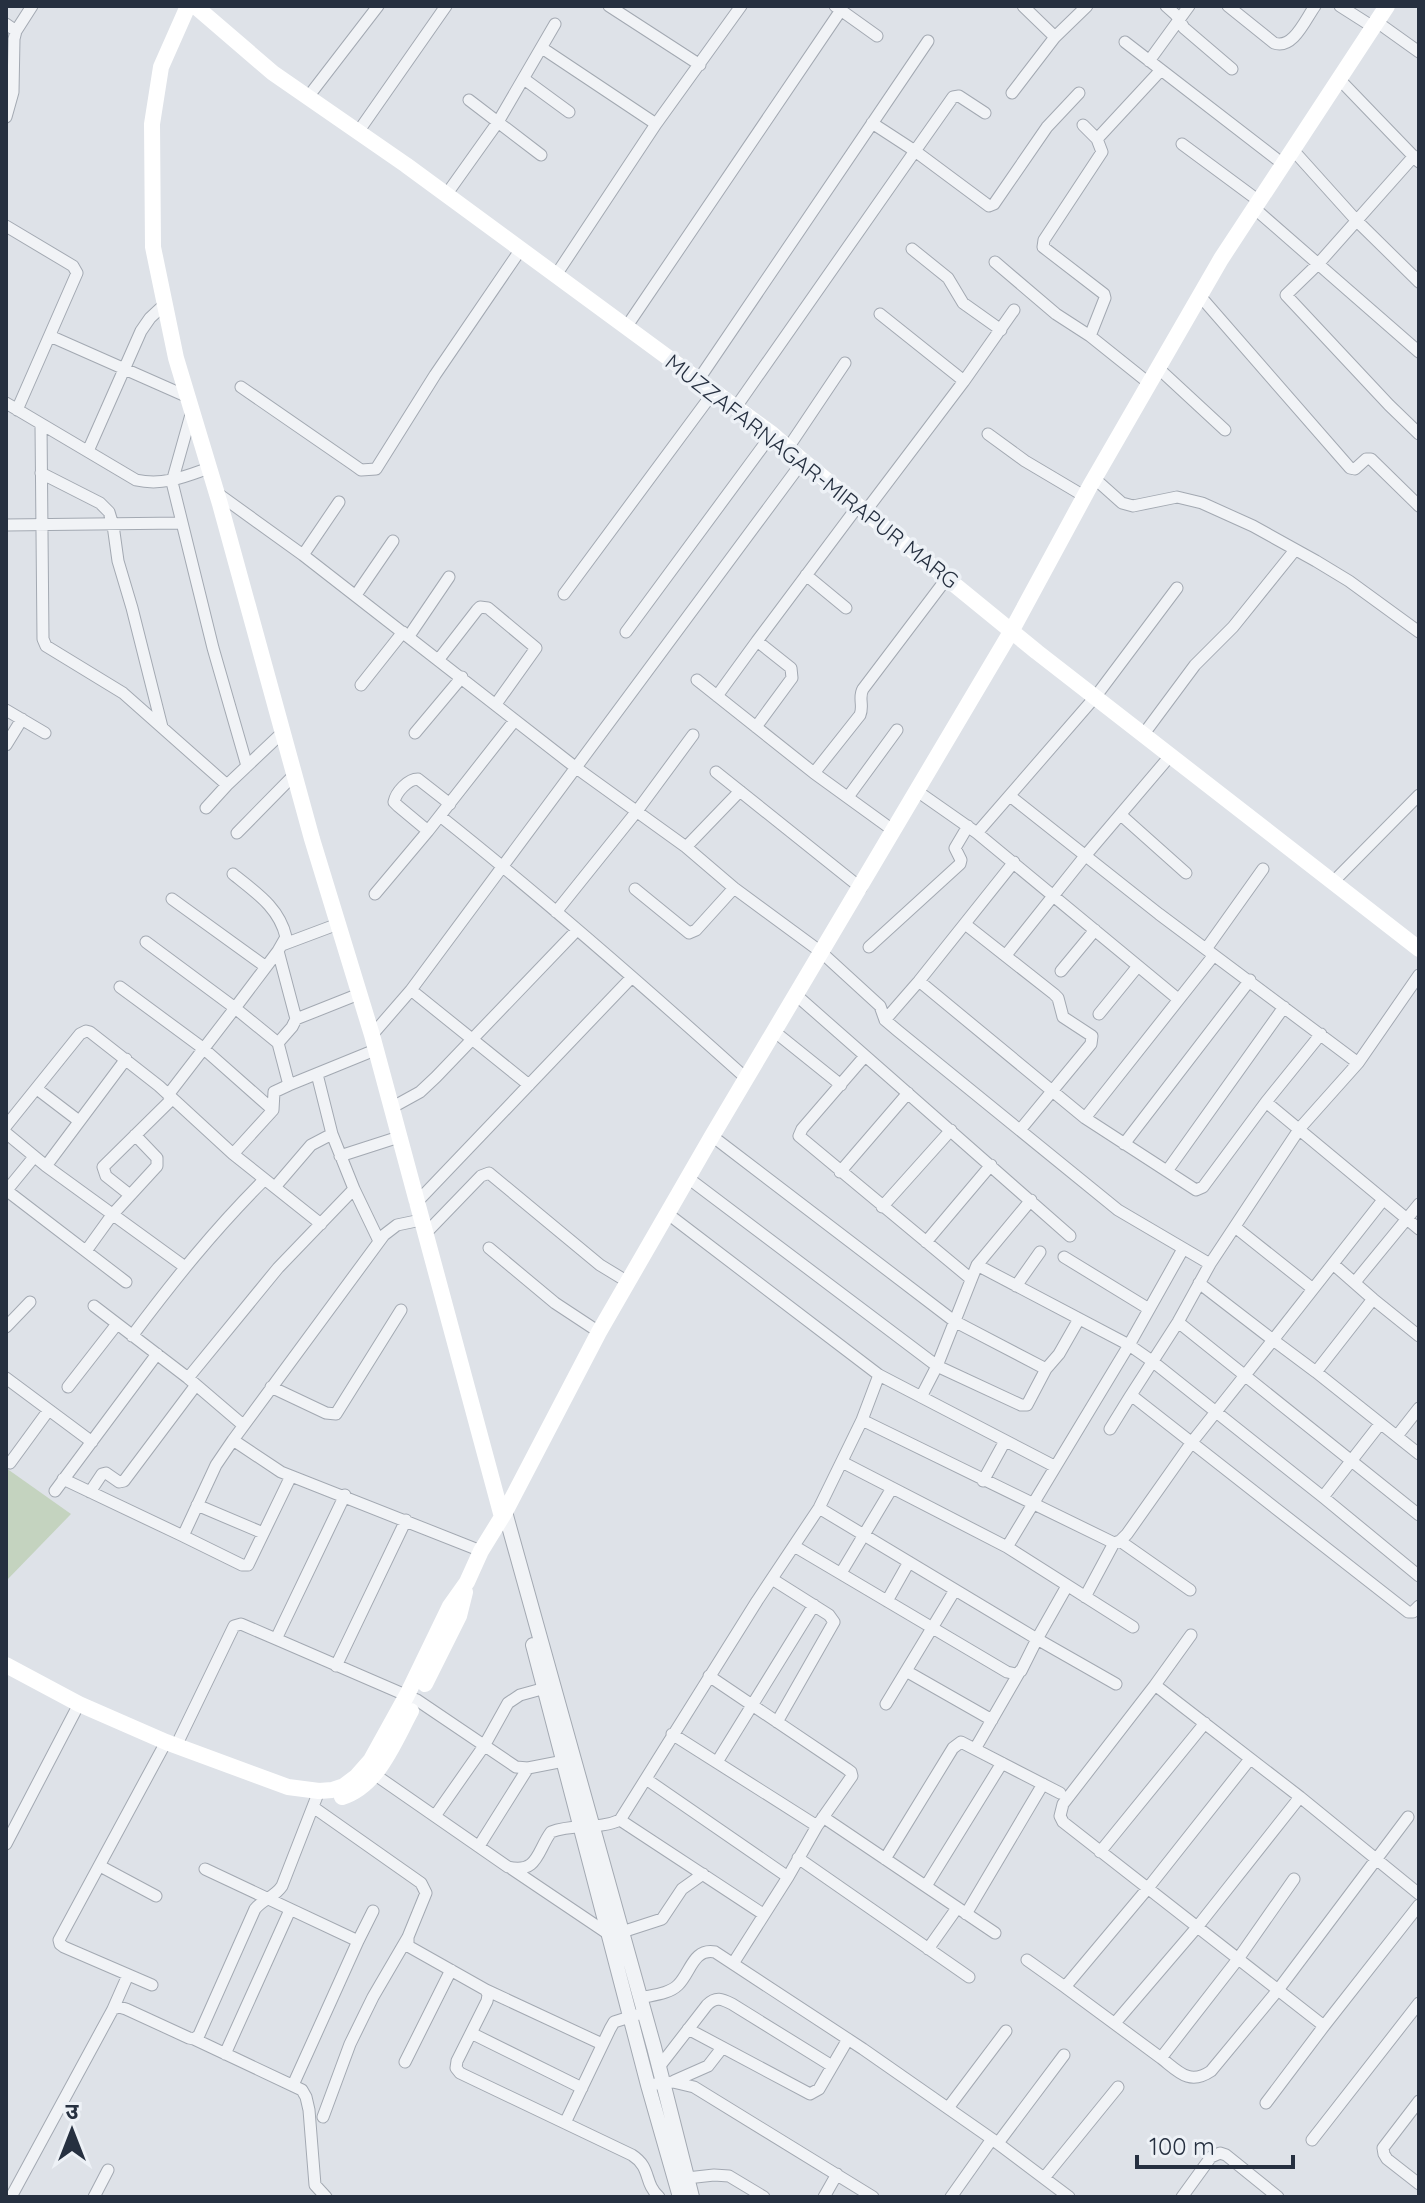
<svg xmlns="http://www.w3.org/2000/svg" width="1425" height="2203" viewBox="0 0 1425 2203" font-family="Quicksand,'Noto Sans Devanagari',sans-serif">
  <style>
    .green { fill: #c4d3bf }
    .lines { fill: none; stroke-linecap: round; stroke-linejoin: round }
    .minor-casing { stroke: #a3a9b2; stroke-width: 13 }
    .tertiary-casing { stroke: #a3a9b2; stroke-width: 16 }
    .minor { stroke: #f1f3f6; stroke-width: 11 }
    .tertiary { stroke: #f1f3f6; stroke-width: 14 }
    .secondary { stroke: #fff; stroke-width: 16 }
    .labels { text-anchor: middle; stroke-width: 7; stroke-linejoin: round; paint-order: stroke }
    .street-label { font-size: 22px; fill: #263040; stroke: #edf1f6 }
  </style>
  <rect width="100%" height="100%" fill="#dee2e8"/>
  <path class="green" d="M6,1468L71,1514L6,1581Z"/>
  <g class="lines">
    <g class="minor-casing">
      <path id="minor" d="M609,6L700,65
        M835,6L877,36
        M1023,6L1055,37
        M1166,6L1176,15L1184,28L1232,69
        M1228,6L1274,43C1293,50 1305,20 1315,6
        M1340,6L1373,27
        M1377,22L1419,52
        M6,24L16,31
        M1125,42L1283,164
        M542,48L656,124
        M1149,61L1189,6
        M524,79L569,112
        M1339,79L1419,162
        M1012,93L1055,37L1087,6
        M308,97L378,6
        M469,100L541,155
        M985,113L959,96L953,97L915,151L989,206L994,204L1047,127L1079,93
        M6,117L13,92L14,39L16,31L32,6
        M1083,125L1097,139L1102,152L1044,240L1043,247L1104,294L1105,298L1090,336L1150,384
        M358,132L446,6
        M1097,139L1161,70
        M1182,144L1259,201
        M1293,150L1356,220L1419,282
        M1414,156L1319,263L1286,295L1389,405L1419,434
        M446,195L498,122L555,24
        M1254,208L1419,352
        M6,226L73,266L77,273L17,410
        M912,249L948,278L963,303L1001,330
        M995,262L1056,314L1090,336
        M556,275L656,124L741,6
        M1200,296L1350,468L1355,469L1366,459H1371L1419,506
        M880,314L964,381
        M627,326L841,10
        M50,336L188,397
        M1158,368L1225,430
        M699,379L928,41
        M241,387L354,465L361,470L376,469L435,375L521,249
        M6,403L136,480C163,486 184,477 209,468
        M736,407L915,151L872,123
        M192,411L172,482L213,648L247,766
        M41,425L43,639L46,646L123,693L227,785L283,732
        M988,434L1025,461L1084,496
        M788,448L845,363
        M88,451L141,331L150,318L165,304
        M41,473L100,503L109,512L113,525L118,561L132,608L162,727
        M1094,478L1122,503L1133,506L1177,497L1202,503L1253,526L1316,561L1349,581L1419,632
        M217,493L303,555L575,767L686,847L734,888L821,952L880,1006L885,1020L898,1031L1118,1210L1210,1264
        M865,512L964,381L1014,310
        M6,525L182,523
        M303,555L339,502
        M806,575L846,608
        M564,594L715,390
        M356,595L393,541
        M626,632L772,434
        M409,636L449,577
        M757,641L858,506
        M439,659L477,610L480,607L488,608L536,648L496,704
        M697,680L814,773
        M361,685L403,632
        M717,696L757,641L791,668L792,678L756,727
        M6,710L45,733
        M415,733L462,677
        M1143,735L1195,665L1233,627L1295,550
        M6,745L22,719
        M716,772L861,888
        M917,791L977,833L1178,999
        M1010,796L1159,914L1358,1063L1419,975
        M848,797L897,730
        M206,808L227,785
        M1121,815L1186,873
        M440,816C546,900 647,989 747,1079
        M428,831L398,806L394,802C396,792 408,779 418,779L450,804
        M894,831L814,773L860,715C864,706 858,697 863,689L947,578
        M237,833L294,775
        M977,833L1096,696L1177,588
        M686,847L740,791
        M233,874C255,892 279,907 286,937L278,951L296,1019L292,1027L278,1043L289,1085L274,1092L273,1110L233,1154
        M1333,882L1419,795
        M635,889L689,933L696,930L734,888
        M375,894L428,831L515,720
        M172,899L266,967
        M556,912L637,811L693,735
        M965,924L1054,994L1058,998L1063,1017L1092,1036L1091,1044L1020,1130
        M146,942L235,1008L168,1095
        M282,945L338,924
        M869,947L960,864L961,860L955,848L968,826
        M1206,949L1263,869
        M1006,955L1085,856L1170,756
        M1061,971L1095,930
        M919,981L1085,1118L1196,1190L1203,1187L1266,1102L1321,1034
        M120,987L204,1049L273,1110
        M796,995L1070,1236
        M1099,1014L1138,966
        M296,1019L359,994
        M885,1020L919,981L1014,862
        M775,1032L841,1085
        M372,1035L411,990
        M278,1043L235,1008L278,951
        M865,1056L802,1129L799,1136L971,1279
        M1358,1063L1300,1128L1210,1264L1178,1322L1131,1395L1408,1612H1413L1419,1606
        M289,1085L375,1050
        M529,1085L411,990L803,461
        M37,1089L79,1121
        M1266,1102L1419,1229
        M391,1108L420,1092L436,1077L577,930
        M1085,1118L1214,955
        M6,1126L80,1034L86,1031L90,1032L159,1086L233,1154L321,1224
        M6,1133L46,1166L185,1267
        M712,1136L954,1321L1046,1369
        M1124,1144L1250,980
        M340,1156L399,1137
        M46,1166L126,1059
        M1167,1171L1284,1007
        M840,1172L908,1093
        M688,1178L937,1366L1021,1405H1027L1046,1369L1059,1354L1079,1319
        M275,1187L311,1145L332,1134
        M354,1189L379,1241
        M6,1190L126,1282
        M7,1190L34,1157
        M130,1195L106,1176L103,1167L172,1099
        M416,1203L632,977
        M882,1207L951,1130
        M668,1214L879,1375L1054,1466
        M421,1220L397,1225L384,1235L233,1440L281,1472L481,1551
        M1235,1227L1313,1289
        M425,1234L481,1176L489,1173L600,1265L628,1282
        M926,1242L991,1165
        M489,1248L555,1303L599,1332
        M86,1251L112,1215L157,1166V1158L135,1135
        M1064,1257L1149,1309
        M1333,1264L1373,1299L1419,1336
        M977,1265L1129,1345L1152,1361L1323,1497L1419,1576
        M1355,1282L1419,1204
        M1199,1283L1273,1340L1383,1200
        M1016,1286L1040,1252
        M94,1306L188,1378L243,1425
        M1178,1322L1419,1515
        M6,1327L30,1302
        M132,1336C174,1280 214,1230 264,1180
        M1316,1372L1373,1299
        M6,1378L92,1442
        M188,1378L278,1268L354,1189L332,1134L317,1074
        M68,1387L117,1324
        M271,1387L326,1413L336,1414L401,1310
        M921,1397L937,1366L977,1265L1031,1200
        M862,1420L1114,1543L1120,1541L1127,1534L1192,1442L1273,1340L1316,1372L1419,1454
        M1110,1429L1131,1395
        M1397,1436L1419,1408
        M233,1440L216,1465L183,1536L242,1565H248L291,1476
        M842,1462L1007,1547L1133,1627
        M10,1463L48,1411
        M63,1479L183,1536
        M983,1481L1005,1441
        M55,1491L157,1354
        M90,1492L102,1474L106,1473L119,1482L124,1481L196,1385
        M1323,1497L1380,1424
        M197,1505L263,1533
        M1120,1541L1190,1590
        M794,1546L1007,1672L1016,1674L1021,1671L1037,1639L819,1508
        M1007,1547L1129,1345L1183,1249
        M841,1573L892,1488
        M772,1579L829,1615L834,1622L777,1722
        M1067,1586L1037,1639L1116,1684
        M1085,1597L1114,1543
        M887,1601L909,1562
        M276,1639L417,1700L516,1767L528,1768L569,1760
        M336,1666L406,1520
        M906,1671L992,1720
        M709,1676L847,1769L851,1772L852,1776L817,1826L788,1877L734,1962
        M1155,1685L1191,1635
        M886,1704L955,1590
        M672,1734L817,1826
        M176,1746L234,1626L241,1624L276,1639L345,1495
        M975,1749L1020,1671
        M1250,1759L1148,1888L1065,1987L1161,2058L1238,1959L1294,1879
        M717,1762L814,1605
        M374,1774L508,1867C538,1874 537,1851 551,1832C573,1823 599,1830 620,1820L757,1601L819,1508L862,1420L879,1375
        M646,1779L788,1877
        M313,1807L421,1883L426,1893L408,1937V1946L486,1990L488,1995L487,2001L457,2061L456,2068L460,2073L632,2155C652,2168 643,2182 659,2197
        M435,1816L484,1746L508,1703L520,1695L549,1687
        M823,1817L995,1933
        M620,1820L763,1914
        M6,1844L79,1704
        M479,1846L528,1768
        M1100,1852L1205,1723
        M798,1858L969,1977
        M885,1859L953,1748L961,1742L1060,1793
        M100,1866L156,1896
        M205,1869L358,1941L293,2085
        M512,1869L610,1935
        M926,1886L1002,1763
        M966,1914L1043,1784
        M622,1932L662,1919L682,1889L703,1874
        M358,1941L373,1911
        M928,1949L957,1908
        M1027,1960L1065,1987
        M152,1985L64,1947L60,1944L59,1940L166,1742
        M486,1990L602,2044
        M640,1998C652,1995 669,1994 678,1985C691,1972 693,1948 715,1952L863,2049L992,2139L1069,2197
        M113,2009L128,1975
        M1115,2023L1198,1926L1300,1797
        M1324,2026L1063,1822L1060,1816L1063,1804L1155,1685L1300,1797L1419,1894
        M688,2029L810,2094L819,2089L848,2039
        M471,2033L582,2088
        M194,2039L302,2090L306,2097L309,2110L315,2185L326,2197
        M225,2054L290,1910
        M1161,2058C1178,2071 1189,2086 1211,2071L1278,1990L1408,1817
        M405,2062L451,1970
        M659,2067L707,2005C716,1996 722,1999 732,2004L832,2066
        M674,2081L708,2066L722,2048
        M648,2085L673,2082L694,2087L873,2197
        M1419,2101L1383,2148L1384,2154L1387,2159L1419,2184
        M1266,2103L1324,2026L1419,1905
        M948,2108L1006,2031
        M323,2117L350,2044L373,1997L408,1937
        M565,2123L610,2029L614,2022L636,2015
        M1312,2140L1419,2003
        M998,2143L1064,2055
        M687,2178L714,2175L729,2176L764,2197
        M1044,2178L1118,2087
        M11,2197L113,2009L119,2007L126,2009L189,2038L194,2039L199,2035L255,1909C263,1899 275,1897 282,1886L319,1791
        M94,2197L108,2170
        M824,2197L837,2174
        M951,2197L992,2139
        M1182,2197L1211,2157L1220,2153L1226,2155L1278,2197"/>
    </g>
    <g class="tertiary-casing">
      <path id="tertiary" d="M505,1512L654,2047L692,2197
        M533,1645L648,2085L680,2197"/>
    </g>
    <use href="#minor" class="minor"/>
    <use href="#tertiary" class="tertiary"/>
    <path class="secondary" d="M188,6L161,67L152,124L153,247L176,358L220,504L312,839L372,1035L502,1517
      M195,6L273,73L406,165L772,434L803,461L1037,652L1419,949
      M6,1665L79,1704L166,1742L288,1787L319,1791L332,1790L344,1786L356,1777L371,1760L407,1695L450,1606L467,1582L481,1551L505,1512L599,1332L712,1136L1012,630L1090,486L1221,259L1387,6
      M425,1684L459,1616L465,1592
      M342,1797C378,1786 394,1742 411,1711"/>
  </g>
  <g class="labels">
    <g class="street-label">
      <text transform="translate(812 471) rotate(38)" y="8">MUZZAFARNAGAR-MIRAPUR MARG</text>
    </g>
  </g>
  <rect width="1425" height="2203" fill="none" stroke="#263040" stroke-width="16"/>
  <g transform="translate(72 2131)" stroke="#edf1f6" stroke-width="6" paint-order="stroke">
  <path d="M0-6L14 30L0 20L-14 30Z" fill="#263040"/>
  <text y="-12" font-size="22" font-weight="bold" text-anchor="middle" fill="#263040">उ</text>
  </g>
  <path d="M1137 2155v12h156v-12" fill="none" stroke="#263040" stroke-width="4"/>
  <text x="1149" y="2155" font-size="24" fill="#263040" stroke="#edf1f6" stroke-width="6" paint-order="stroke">100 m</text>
</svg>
